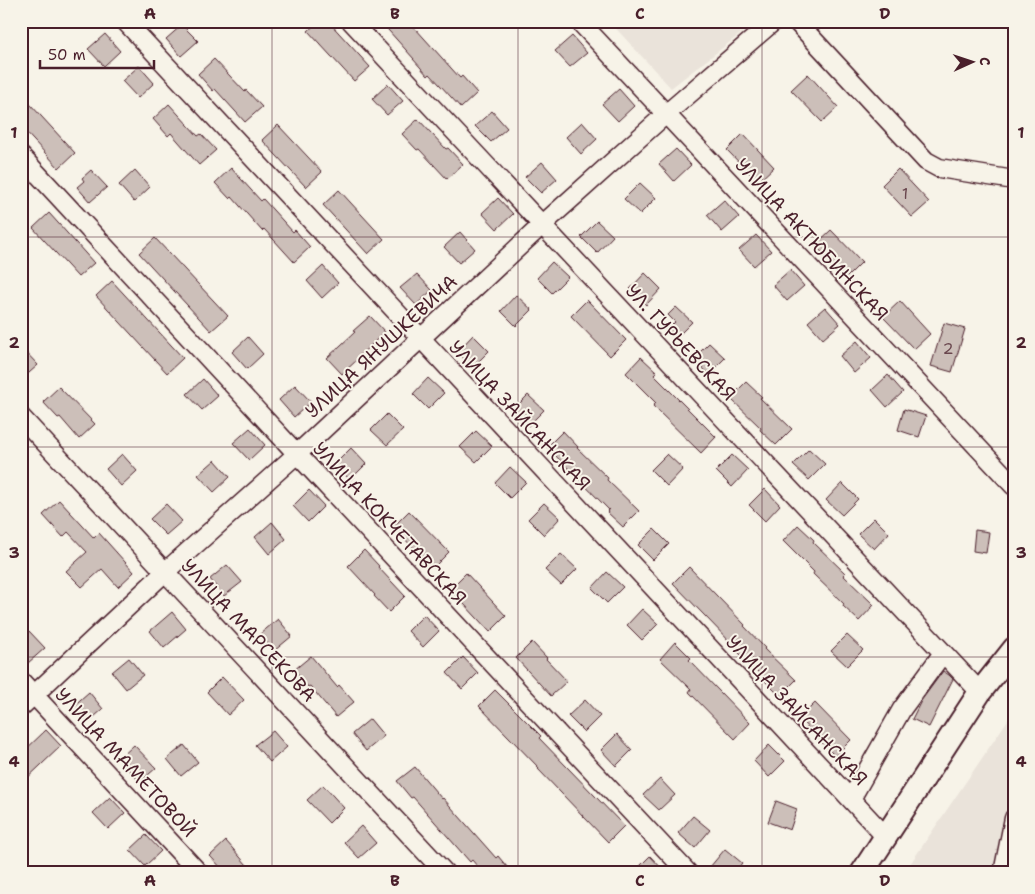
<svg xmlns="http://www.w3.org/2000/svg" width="1035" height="894" viewBox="0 0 1035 894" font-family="'Shantell Sans',sans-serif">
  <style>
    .built { fill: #eae3da }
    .building { fill: #ccbfb9; stroke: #4a1f2b }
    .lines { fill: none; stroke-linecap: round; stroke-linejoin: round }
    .minor-casing { stroke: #4a1f2b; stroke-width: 21 }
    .major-casing { stroke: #4a1f2b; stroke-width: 26 }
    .minor { stroke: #f7f3e8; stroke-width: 18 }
    .major { stroke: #f7f3e8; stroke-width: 22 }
    .grid { fill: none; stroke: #4a1f2b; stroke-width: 1; stroke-opacity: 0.55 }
    .labels { text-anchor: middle; stroke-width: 4; stroke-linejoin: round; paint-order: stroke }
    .number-label { font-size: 16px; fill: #6a474e }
    .street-label { font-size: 19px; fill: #4a1f2b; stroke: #f7f3e8 }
    .neatline { fill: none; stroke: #4a1f2b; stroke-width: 2 }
    .grid-label { font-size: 16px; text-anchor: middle; font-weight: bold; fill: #4a1f2b }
  </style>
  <rect width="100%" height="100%" fill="#f7f3e8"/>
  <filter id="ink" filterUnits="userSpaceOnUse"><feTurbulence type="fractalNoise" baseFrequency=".02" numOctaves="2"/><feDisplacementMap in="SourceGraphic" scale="10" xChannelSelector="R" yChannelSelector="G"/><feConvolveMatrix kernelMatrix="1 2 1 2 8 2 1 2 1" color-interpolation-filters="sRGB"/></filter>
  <g filter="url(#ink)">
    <path class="built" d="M609,21H757L671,88Z
      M1014,711V873H904Z"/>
    <path class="building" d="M319,21H328L370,67L354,81L308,31Z
      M380,21H410L415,28L460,78L462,76L477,93L461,108L430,74L428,76L413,59H414Z
      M182,25L198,41L181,56L166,39Z
      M105,34L120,51L104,66L88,49Z
      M572,36L587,53L570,67L555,51Z
      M214,59L245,92L246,90L262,107L245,122L215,89L213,91L198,74Z
      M139,66L154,83L138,98L122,81Z
      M808,74L838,107L822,122L791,90Z
      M388,84L403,101L387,115L372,99Z
      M619,89L634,106L618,121L602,104Z
      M30,104L75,153L59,168L21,127V112Z
      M169,104L198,136L201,134L216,150L199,165L171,133L168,136L153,119Z
      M492,111L507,128L491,142L475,126Z
      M418,119L446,149L448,148L463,164L447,179L419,149L417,150L402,134Z
      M582,122L597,139L581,154L566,137Z
      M278,125L322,172L306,187L262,140Z
      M743,134L774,167L758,182L727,150Z
      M676,149L691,165L674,181L659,164Z
      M542,162L557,179L541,193L525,177Z
      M231,168L261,201L263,199L293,232L295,230L310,247L294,262L264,229L262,231L232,197L230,199L215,183Z
      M898,169L929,202L912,217L882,185Z
      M91,170L107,187L90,202L77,187L84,181L82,178Z
      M135,170L150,187L134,202L119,185Z
      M640,183L656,198L640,214L624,199Z
      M339,190L384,239L368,254L323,205Z
      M498,198L513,214L497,229L482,213Z
      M724,200L739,217L722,232L707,215Z
      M49,213L94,263L78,277L33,228Z
      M597,221L613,236L597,253L581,237Z
      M831,230L862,262L846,278L815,245Z
      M460,232L475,249L459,263L444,247Z
      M756,235L771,251L754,266L739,250Z
      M155,238L228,316L211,331L139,253Z
      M552,262L568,277L552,293L537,278Z
      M323,266L338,283L322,298L307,281Z
      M790,270L804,286L787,301L773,285Z
      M645,273L661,289L646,305L630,289Z
      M417,274L432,290L416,305L400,288Z
      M112,281L183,358L167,373L96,296Z
      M516,295L532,310L516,326L501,311Z
      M587,300L626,340L610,356L571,316Z
      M900,301L930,334L914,349L883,317Z
      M676,307L692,322L676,338L667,330L675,322L668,315Z
      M825,307L840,324L823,339L808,322Z
      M370,316L385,332L357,358L358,359L342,374L327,358L355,332L353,331Z
      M944,323L965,329L952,372L931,366Z
      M473,335L489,351L473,367L457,352Z
      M248,337L263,354L247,369L232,352Z
      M857,341L871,358L854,373L840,356Z
      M709,343L725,358L709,374L693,359Z
      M21,347L38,365L21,380Z
      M641,357L657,372L654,375L716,437L701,453L653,406L656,403L626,373Z
      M888,375L903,392L887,407L872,390Z
      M428,378L444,393L428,409L413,394Z
      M203,379L218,396L202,410L187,394Z
      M746,382L762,397L760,398L792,429L776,445L760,430L761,428L730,398Z
      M295,385L311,402L294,417L279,400Z
      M59,387L95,424L79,439L60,417L58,418L43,402Z
      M528,395L544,410L528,426L512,411Z
      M904,409L926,416L919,437L898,430Z
      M387,414L403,430L387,445L371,430Z
      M250,428L265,445L249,460L233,443Z
      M476,431L492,446L476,462L460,447Z
      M563,431L578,447L577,448L608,478L607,480L639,511L623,527L607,512L609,510L547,447Z
      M351,448L366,464L350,480L335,464Z
      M809,449L825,464L809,480L793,465Z
      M122,454L137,471L121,486L106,469Z
      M667,454L683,469L667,486L651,470Z
      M732,455L748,470L732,487L716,471Z
      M215,460L230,477L214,492L198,475Z
      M510,467L526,482L510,498L495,483Z
      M842,483L858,499L842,515L826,500Z
      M765,489L780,505L765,521L749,505Z
      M309,490L324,506L308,522L293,506Z
      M59,500L94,538L99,533L134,572L118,587L102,569L82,587L66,571L87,552L68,532L63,537L43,515Z
      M544,503L560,518L544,535L528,519Z
      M166,504L182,521L166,535L150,519Z
      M409,511L449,552L433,568L393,527Z
      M874,518L889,533L874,549L858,534Z
      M272,522L286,539L269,554L255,537Z
      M798,525L814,540L813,542L845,573L843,575L874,605L859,621L843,606L844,604L813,574L814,572L783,541Z
      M654,529L669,544L653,560L638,545Z
      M975,530L989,532L986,553L973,551Z
      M364,550L379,566L378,567L405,596L389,612L374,596L375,595L348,566Z
      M561,554L577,569L561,585L545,570Z
      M227,565L242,582L224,596L210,579Z
      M689,567L745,625L744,626L765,648L764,649L796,680L780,696L764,680L765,679L734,648L735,647L673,583Z
      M607,572L623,587L607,603L592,588Z
      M466,573L506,616L490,632L450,589Z
      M642,609L658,624L642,640L627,625Z
      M172,612L186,629L164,648L150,631Z
      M424,615L439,631L423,647L408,631Z
      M278,619L292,636L274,651L260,634Z
      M29,631L45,648L28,663L21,655V639Z
      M847,635L863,650L847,666L831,651Z
      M532,642L547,658L546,659L567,681L551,696L516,658Z
      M675,642L691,658L689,660L750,723L735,739L689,692L691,689L660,659Z
      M311,656L337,687L339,685L354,702L336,717L310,686L308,687L294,670Z
      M463,657L478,673L462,689L447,673Z
      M129,658L143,675L126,689L112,672Z
      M943,671L949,675L953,679L929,727L912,719L921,701Z
      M222,677L244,700L228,715L207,692Z
      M495,690L541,736L539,738L624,826L608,842L538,769L539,768L479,706Z
      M89,692L103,709L86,724L72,707Z
      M585,700L600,716L584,732L568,716Z
      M815,703L851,740L835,756L819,740L820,739L799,719Z
      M370,719L384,736L366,751L352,734Z
      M46,730L61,746L21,784V754Z
      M273,731L287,747L270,762L255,745Z
      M617,734L632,750L616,766L601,750Z
      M134,745L156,768L140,782L119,759Z
      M184,745L198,762L181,776L167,759Z
      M769,745L785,761L769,777L754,761Z
      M415,767L442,799L443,798L496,858L498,856L512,873H483L472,860L470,862L413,797L411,798L397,781Z
      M660,779L675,795L659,810L643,795Z
      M323,785L344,808L329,823L307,800Z
      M110,797L125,813L108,829L93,813Z
      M776,801L797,809L790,830L768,822Z
      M693,816L710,830L695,848L678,833Z
      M361,826L376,843L359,858L344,842Z
      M146,835L161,851L145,866L130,850Z
      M226,841L247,865L238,873H226L210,856Z
      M725,849L742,863L734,873H717L710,867Z
      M650,856L666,873H633Z"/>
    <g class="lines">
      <g class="minor-casing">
        <path id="minor" d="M125,21L885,836
          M351,21L980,692
          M579,21L1014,486
          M796,21L926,161L939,168L1014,180
          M21,156L297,454L688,873
          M21,417L445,873
          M21,681L199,873
          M21,707L166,571L297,454L542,225L666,114L774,21
          M851,799L902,709L943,653
          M1003,873L1014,818"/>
      </g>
      <g class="major-casing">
        <path id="major" d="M862,873L980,692L1014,649"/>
      </g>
      <use href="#minor" class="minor"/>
      <use href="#major" class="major"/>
    </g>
  </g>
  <path class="grid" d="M272,21V873M518,21V873M762,21V873M21,237H1014M21,447H1014M21,657H1014"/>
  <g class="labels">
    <g class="number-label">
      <text x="905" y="199">1</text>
      <text x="948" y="354">2</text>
    </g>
    <g class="street-label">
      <text transform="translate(812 239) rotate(47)" y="7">УЛИЦА АКТЮБИНСКАЯ</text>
      <text transform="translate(681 342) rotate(47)" y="7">УЛ. ГУРЬЕВСКАЯ</text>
      <text transform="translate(381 346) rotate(-43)" y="7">УЛИЦА ЯНУШКЕВИЧА</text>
      <text transform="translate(520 415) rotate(47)" y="7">УЛИЦА ЗАЙСАНСКАЯ</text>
      <text transform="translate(390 523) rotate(47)" y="7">УЛИЦА КОКЧЕТАВСКАЯ</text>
      <text transform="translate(249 630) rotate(47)" y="7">УЛИЦА МАРСЕКОВА</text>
      <text transform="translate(797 710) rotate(47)" y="7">УЛИЦА ЗАЙСАНСКАЯ</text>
      <text transform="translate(126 762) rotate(47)" y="7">УЛИЦА МАМЕТОВОЙ</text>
    </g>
  </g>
  <rect width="1035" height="894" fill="none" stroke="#f7f3e8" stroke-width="55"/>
  <g transform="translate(972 62) rotate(87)" stroke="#f7f3e8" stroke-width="4" paint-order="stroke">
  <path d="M0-4L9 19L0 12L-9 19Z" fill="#4a1f2b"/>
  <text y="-8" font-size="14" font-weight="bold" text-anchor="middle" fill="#4a1f2b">С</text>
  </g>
  <path d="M40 60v8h114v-8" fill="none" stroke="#4a1f2b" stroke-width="2.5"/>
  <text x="48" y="60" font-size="15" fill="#4a1f2b" stroke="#f7f3e8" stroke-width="4" paint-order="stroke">50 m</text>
  <rect x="28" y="28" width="980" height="838" class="neatline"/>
  <g class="grid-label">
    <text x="150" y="19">A</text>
    <text x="395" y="19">B</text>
    <text x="640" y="19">C</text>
    <text x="885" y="19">D</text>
    <text x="14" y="138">1</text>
    <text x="1021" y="138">1</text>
    <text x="14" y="348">2</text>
    <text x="1021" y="348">2</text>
    <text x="14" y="558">3</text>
    <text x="1021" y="558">3</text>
    <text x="14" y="767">4</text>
    <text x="1021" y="767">4</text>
    <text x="150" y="886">A</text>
    <text x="395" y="886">B</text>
    <text x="640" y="886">C</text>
    <text x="885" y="886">D</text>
  </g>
</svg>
